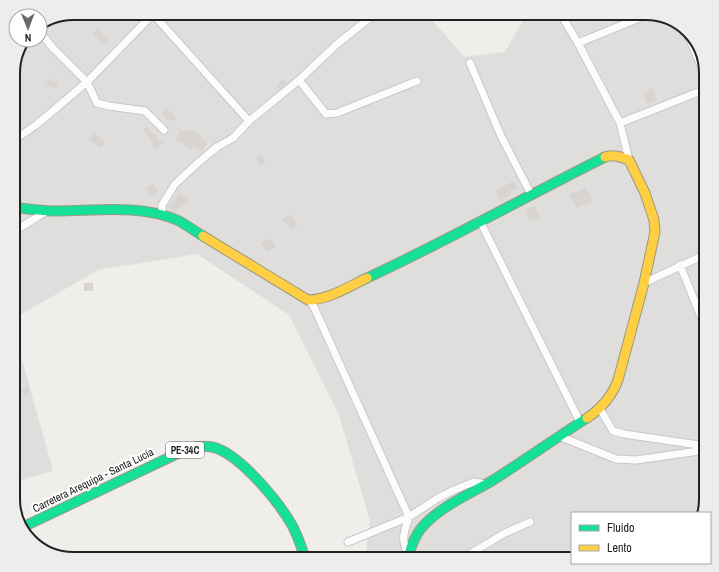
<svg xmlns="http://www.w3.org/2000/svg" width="719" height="572" viewBox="0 0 719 572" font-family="'Archivo Narrow',sans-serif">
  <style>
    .residential { fill: #dfdedc }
    .building { fill: #d7d4d2 }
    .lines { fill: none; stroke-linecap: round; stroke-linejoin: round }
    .street-casing { stroke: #c9c8c7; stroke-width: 9 }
    .fast-casing { stroke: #999a82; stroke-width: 11 }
    .slow-casing { stroke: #999a82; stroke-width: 11 }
    .street { stroke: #fdfcfc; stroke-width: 7 }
    .fast { stroke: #16e098; stroke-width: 9 }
    .slow { stroke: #ffcf43; stroke-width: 9 }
    .labels { text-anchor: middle; stroke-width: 4; stroke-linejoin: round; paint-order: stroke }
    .shield { fill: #fff; stroke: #646464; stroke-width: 1 }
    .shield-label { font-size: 10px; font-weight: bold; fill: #222 }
    .street-label { font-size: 11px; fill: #222; stroke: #fff }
    .rim { fill: none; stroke: #222; stroke-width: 2 }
  </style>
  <rect width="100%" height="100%" fill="#f0eeeb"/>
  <path class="residential" d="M73,13H426L464,57L505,52L527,13H646L685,28L700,47L706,73V499L701,513H572V559H365L370,521L339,415L289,315L197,254L98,270L13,319V236L18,230L13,225V69L27,40H40V26Z
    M13,326L53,471L13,482Z"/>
  <path class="building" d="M98,28L109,40L104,45L93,33Z
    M49,78L58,83L55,89L46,84Z
    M283,79L287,84L280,89L276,86Z
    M653,89L657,100L647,104L643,93Z
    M167,109L176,117L172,122L168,119L167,120L161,114Z
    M146,127L163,143L157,149L152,145L153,143L143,129Z
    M181,129L185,132L187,129L190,132L192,129L202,136L200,138L207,143L202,151L194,146L191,150L176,140Z
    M95,133L100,138L101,137L105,143L99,148L89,139Z
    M262,155L266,162L260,166L256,158Z
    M514,181L517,188L510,191L511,195L500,200L495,190Z
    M153,184L158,192L152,196L146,188Z
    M585,188L587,192H589L592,201L577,208L569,195Z
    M181,193L188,200L175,213L173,212L167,206Z
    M535,206L541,218L530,221L525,210Z
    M290,214L298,225L291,230L282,219Z
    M271,238L276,247L267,252L261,244Z
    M84,283H93V291H84Z
    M28,386L31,393L25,396L21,390Z"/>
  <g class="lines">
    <g class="street-casing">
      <path id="street" d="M152,13L249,121
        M560,13L578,43L620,123L629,160
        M685,28L706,78
        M40,32L52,47L87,82L97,103L109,106L145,111L164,130
        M578,43L649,14
        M470,63L501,136L531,194
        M299,80L326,114L337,113L417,81
        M620,123L706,89
        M13,141L36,125L87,82L154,13
        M162,214V205L175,184L200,161L217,147L233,138L249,121L299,80L337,44L376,13
        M480,221L580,422
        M13,232L47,211
        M680,265L706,329
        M644,283L706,254
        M308,300L313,305L409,517C404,533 400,539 409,555
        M600,409L613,431L624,434L706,446
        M559,436L616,459L636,460L706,450
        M348,542L409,517L438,498L454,490L474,482L486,484
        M461,559L505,533L530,522"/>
    </g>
    <g class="fast-casing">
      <path id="fast" d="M13,207C27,209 41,211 56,211C95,211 139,204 177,220C186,224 194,231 203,236
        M367,278C447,241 525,197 605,157
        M25,526L183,451C193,447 205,444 216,448C242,457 280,503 293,527C298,537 302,548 305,559
        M408,559C411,544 416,532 427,522C447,503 472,493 495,479C526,459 556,438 587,418"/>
    </g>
    <g class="slow-casing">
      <path id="slow" d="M203,236L308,300C328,300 348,287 367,278
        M587,418C602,408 612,396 618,380L644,283L655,232L654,220L645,193L629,160C621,157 613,154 605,157"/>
    </g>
    <use href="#street" class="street"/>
    <use href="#fast" class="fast"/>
    <use href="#slow" class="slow"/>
  </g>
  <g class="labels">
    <rect class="shield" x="166" y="442" width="38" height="16" rx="3"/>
    <g class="shield-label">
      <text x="185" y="454">PE-34C</text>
    </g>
    <g class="street-label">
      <text transform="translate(93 480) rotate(-26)" y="4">Carretera Arequipa - Santa Lucía</text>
    </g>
  </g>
  <path d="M0 0H719V572H0ZM73 20H646A53 53 0 0 1 699 73V499A53 53 0 0 1 646 552H73A53 53 0 0 1 20 499V73A53 53 0 0 1 73 20Z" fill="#ededed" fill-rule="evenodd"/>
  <path class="rim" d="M73 20H646A53 53 0 0 1 699 73V499A53 53 0 0 1 646 552H73A53 53 0 0 1 20 499V73A53 53 0 0 1 73 20Z"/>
  <rect x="571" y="512" width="140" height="52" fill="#ffffff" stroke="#a7a7a7"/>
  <rect x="579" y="525" width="20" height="6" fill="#16e098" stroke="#a7a7a7"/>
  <text x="607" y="532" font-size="12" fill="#222222">Fluido</text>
  <rect x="579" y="545" width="20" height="6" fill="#ffcf43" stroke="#a7a7a7"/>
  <text x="607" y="552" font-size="12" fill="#222222">Lento</text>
  <g transform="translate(28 28) rotate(179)"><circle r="19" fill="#ffffff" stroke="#a7a7a7"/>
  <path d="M0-3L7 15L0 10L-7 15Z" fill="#6a6968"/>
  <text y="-6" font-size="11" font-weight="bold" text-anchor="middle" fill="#222222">N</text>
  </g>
</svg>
